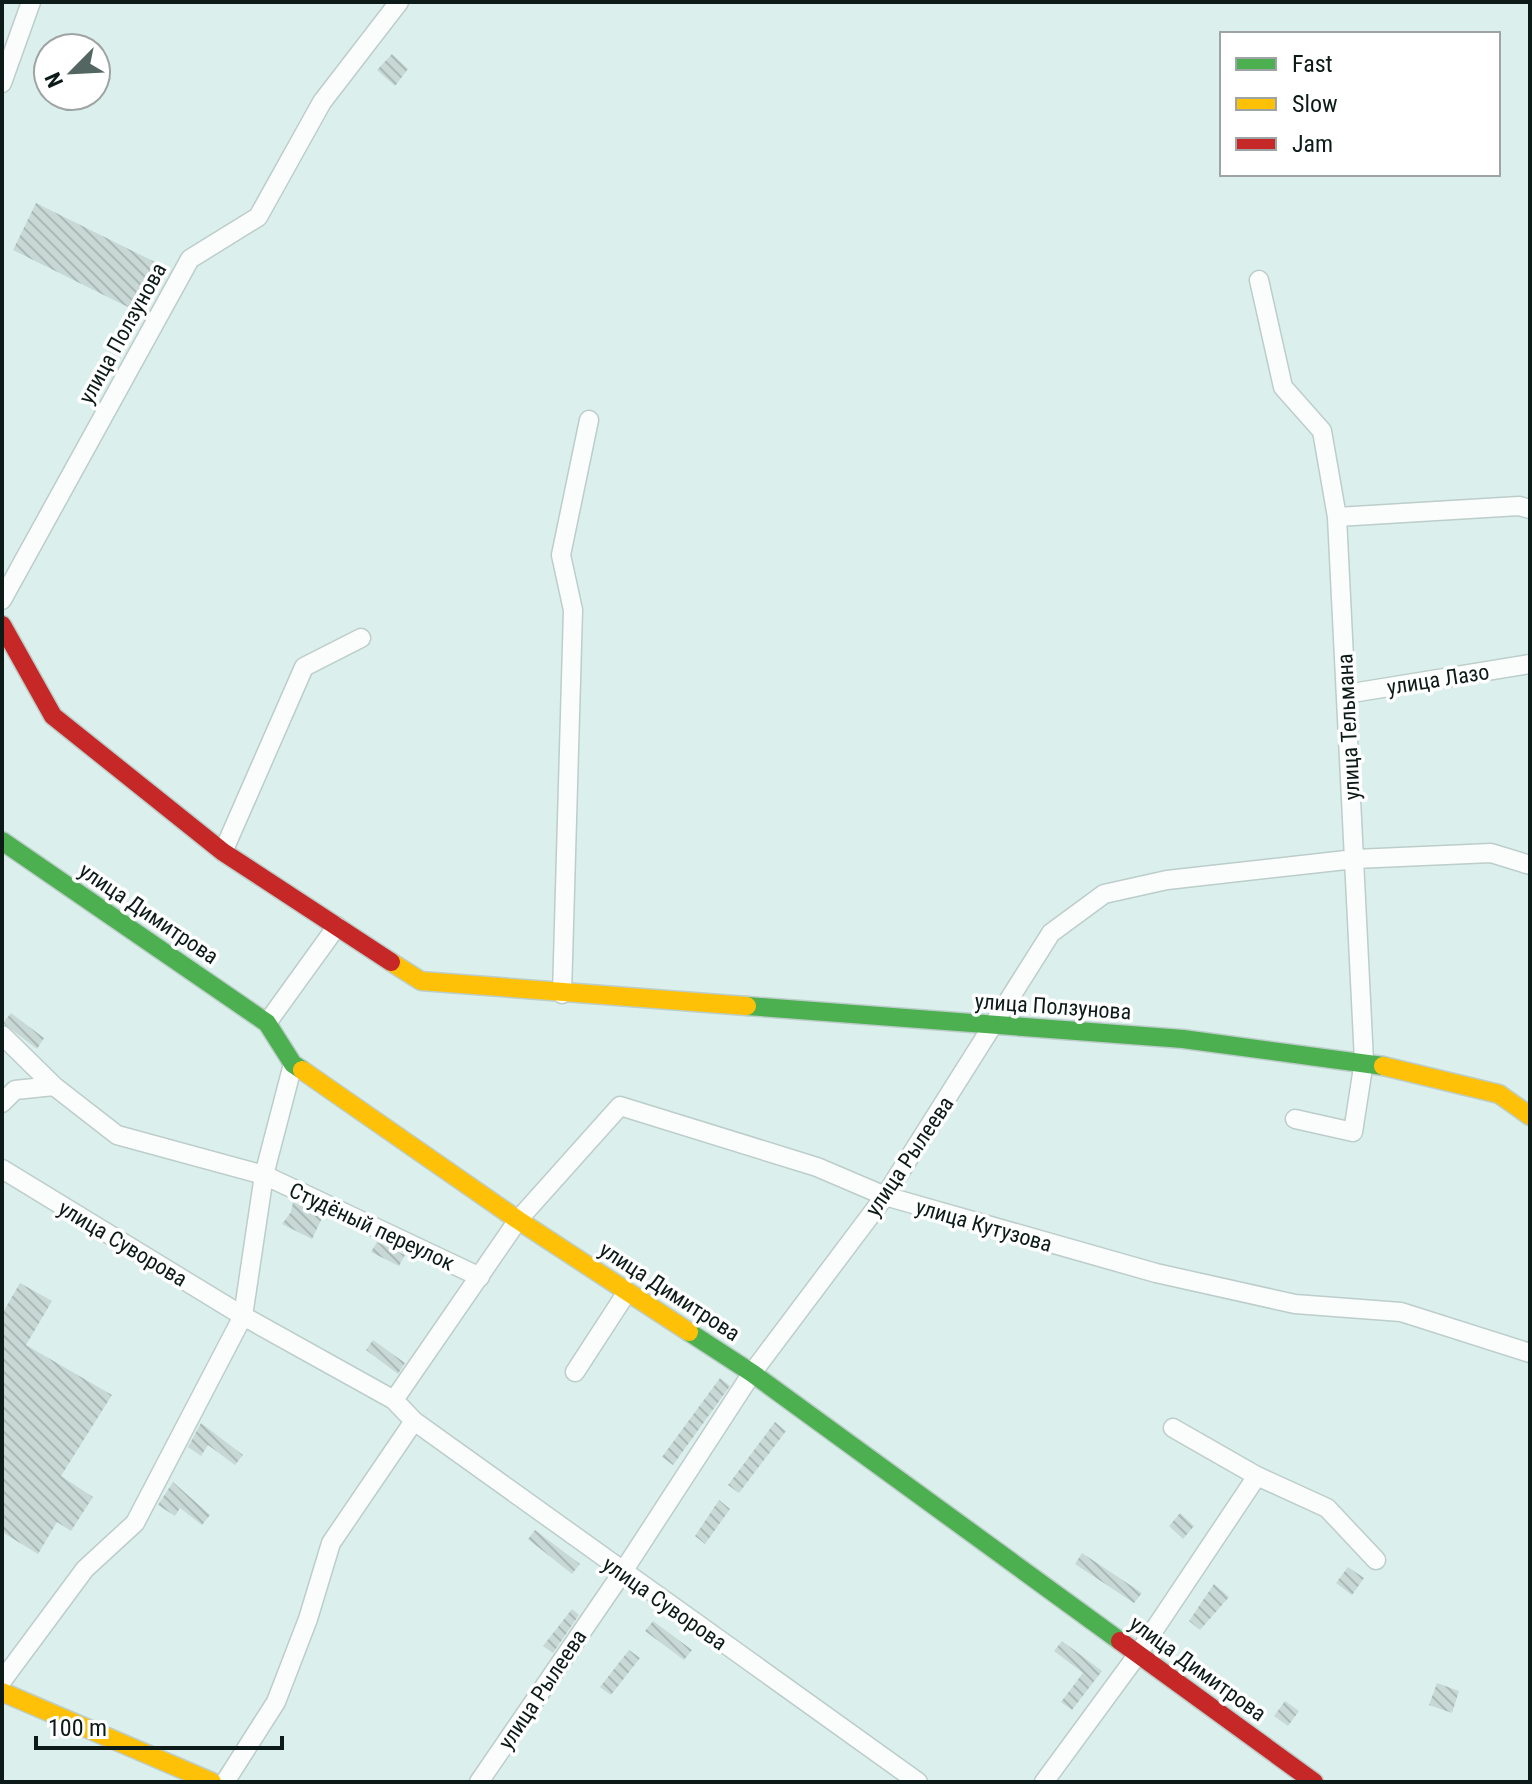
<svg xmlns="http://www.w3.org/2000/svg" width="1532" height="1784" viewBox="0 0 1532 1784" font-family="'Roboto Condensed',sans-serif">
  <style>
    .building { fill: url(#building-back-hatch) }
    .lines { fill: none; stroke-linecap: round; stroke-linejoin: round }
    .street-casing { stroke: #bccdca; stroke-width: 21 }
    .fast-casing { stroke: #bccdca; stroke-width: 21 }
    .slow-casing { stroke: #bccdca; stroke-width: 21 }
    .jam-casing { stroke: #bccdca; stroke-width: 21 }
    .street { stroke: #fafdfc; stroke-width: 18 }
    .fast { stroke: #4caf50; stroke-width: 18 }
    .slow { stroke: #ffc107; stroke-width: 18 }
    .jam { stroke: #c62828; stroke-width: 18 }
    .labels { text-anchor: middle; stroke-width: 7; stroke-linejoin: round; paint-order: stroke }
    .street-label { font-size: 22px; fill: #0c1b18; stroke: #fff }
  </style>
  <defs>
    <pattern id="building-back-hatch" width="6" height="6" patternUnits="userSpaceOnUse" patternTransform="scale(2)"><rect width="6" height="6" fill="#c7d8d5"/><path d="M-1 5l2 2M0 0l6 6M5-1l2 2" fill="none" stroke="#aab9b6"/></pattern>
  </defs>
  <rect width="100%" height="100%" fill="#dbf0ec"/>
  <path class="building" d="M392,54L408,69L395,86L377,70Z
    M36,203L165,267L142,314L13,250Z
    M11,1013L44,1038L37,1049L3,1023Z
    M293,1202L323,1216L312,1239L282,1224L291,1212Z
    M377,1242L405,1255L399,1266L371,1252Z
    M20,1283L52,1301L26,1345L112,1395L61,1476L93,1497L71,1531L57,1522L38,1554L2,1532V1314Z
    M373,1340L405,1363L398,1374L366,1350Z
    M720,1378L730,1386L673,1465L662,1457Z
    M775,1422L786,1431L739,1493L728,1485Z
    M201,1423L243,1455L235,1465L208,1445L201,1456L188,1447Z
    M173,1482L210,1515L202,1525L180,1508L175,1516L158,1505Z
    M719,1500L730,1509L705,1544L695,1536Z
    M1180,1513L1194,1526L1183,1539L1169,1526Z
    M535,1530L580,1564L572,1574L528,1539Z
    M1082,1553L1142,1593L1134,1603L1075,1564Z
    M1348,1567L1364,1578L1352,1595L1336,1583Z
    M1214,1584L1229,1597L1200,1630L1189,1621Z
    M572,1609L579,1615L553,1653L543,1646Z
    M653,1621L692,1650L684,1660L645,1631Z
    M1062,1641L1102,1671L1072,1710L1061,1702L1083,1673L1054,1651Z
    M629,1650L640,1658L611,1695L600,1687Z
    M1437,1683L1459,1691L1452,1713L1429,1705Z
    M1285,1701L1299,1711L1288,1726L1274,1716Z"/>
  <g class="lines">
    <g class="street-casing">
      <path id="street" d="M2,83L31,2
        M1259,280L1283,387L1322,431L1337,517L1364,1061L1353,1132L1295,1119
        M1337,517L1519,506L1530,509
        M2,600L190,259L258,217L322,102L399,2
        M1346,694L1530,664
        M223,852L304,667L361,638
        M562,994L573,610L561,555L589,420
        M267,1023L337,926
        M2,1035L54,1086L117,1135L264,1175L243,1316L135,1523L85,1569L2,1681
        M293,1064L264,1175L480,1277
        M2,1103L15,1090L54,1086
        M2,1169L243,1316L394,1400L414,1421L918,1782
        M575,1372L627,1292
        M394,1400L518,1220L620,1106L817,1167L885,1196L1156,1273L1295,1304L1401,1312L1530,1353
        M1173,1428L1257,1476L1327,1508L1376,1560
        M225,1782L276,1702L308,1619L331,1543L414,1421
        M479,1782L622,1573L752,1373L885,1196L1051,933L1104,894L1167,880L1355,859L1491,853L1530,865
        M1044,1782L1138,1654L1257,1476"/>
    </g>
    <g class="fast-casing">
      <path id="fast" d="M2,841L267,1023L293,1064L302,1070
        M747,1006L1183,1039L1383,1066
        M689,1332L752,1373L1120,1641"/>
    </g>
    <g class="slow-casing">
      <path id="slow" d="M391,962L421,981L747,1006
        M1383,1066L1499,1094L1530,1116
        M302,1070L518,1220L689,1332
        M2,1692L212,1782"/>
    </g>
    <g class="jam-casing">
      <path id="jam" d="M2,625L53,716L223,852L391,962
        M1120,1641L1314,1782"/>
    </g>
    <use href="#street" class="street"/>
    <use href="#fast" class="fast"/>
    <use href="#slow" class="slow"/>
    <use href="#jam" class="jam"/>
  </g>
  <g class="labels">
    <g class="street-label">
      <text transform="translate(122 333) rotate(-61)" y="8">улица Ползунова</text>
      <text transform="translate(1438 679) rotate(-9)" y="8">улица Лазо</text>
      <text transform="translate(1348 727) rotate(-93)" y="8">улица Тельмана</text>
      <text transform="translate(149 913) rotate(34)" y="8">улица Димитрова</text>
      <text transform="translate(1053 1006) rotate(4)" y="8">улица Ползунова</text>
      <text transform="translate(909 1156) rotate(-56)" y="8">улица Рылеева</text>
      <text transform="translate(984 1225) rotate(16)" y="8">улица Кутузова</text>
      <text transform="translate(372 1226) rotate(25)" y="8">Студёный переулок</text>
      <text transform="translate(123 1243) rotate(31)" y="8">улица Суворова</text>
      <text transform="translate(670 1291) rotate(33)" y="8">улица Димитрова</text>
      <text transform="translate(665 1603) rotate(35)" y="8">улица Суворова</text>
      <text transform="translate(1198 1668) rotate(36)" y="8">улица Димитрова</text>
      <text transform="translate(542 1689) rotate(-56)" y="8">улица Рылеева</text>
    </g>
  </g>
  <rect width="1532" height="1784" fill="none" stroke="#0c1b18" stroke-width="8"/>
  <rect x="1220" y="32" width="280" height="144" fill="#ffffff" stroke="#9ea4a3" stroke-width="2"/>
  <rect x="1236" y="58" width="40" height="12" fill="#4caf50" stroke="#9ea4a3" stroke-width="2"/>
  <text x="1292" y="72" font-size="24" fill="#0c1b18">Fast</text>
  <rect x="1236" y="98" width="40" height="12" fill="#ffc107" stroke="#9ea4a3" stroke-width="2"/>
  <text x="1292" y="112" font-size="24" fill="#0c1b18">Slow</text>
  <rect x="1236" y="138" width="40" height="12" fill="#c62828" stroke="#9ea4a3" stroke-width="2"/>
  <text x="1292" y="152" font-size="24" fill="#0c1b18">Jam</text>
  <g transform="translate(72 72) rotate(246)"><circle r="38" fill="#ffffff" stroke="#9ea4a3" stroke-width="2"/>
  <path d="M0-6L14 30L0 20L-14 30Z" fill="#546662"/>
  <text y="-12" font-size="22" font-weight="bold" text-anchor="middle" fill="#0c1b18">N</text>
  </g>
  <path d="M36 1736v12h246v-12" fill="none" stroke="#0c1b18" stroke-width="4"/>
  <text x="48" y="1736" font-size="24" fill="#0c1b18" stroke="#ffffff" stroke-width="6" paint-order="stroke">100 m</text>
</svg>
